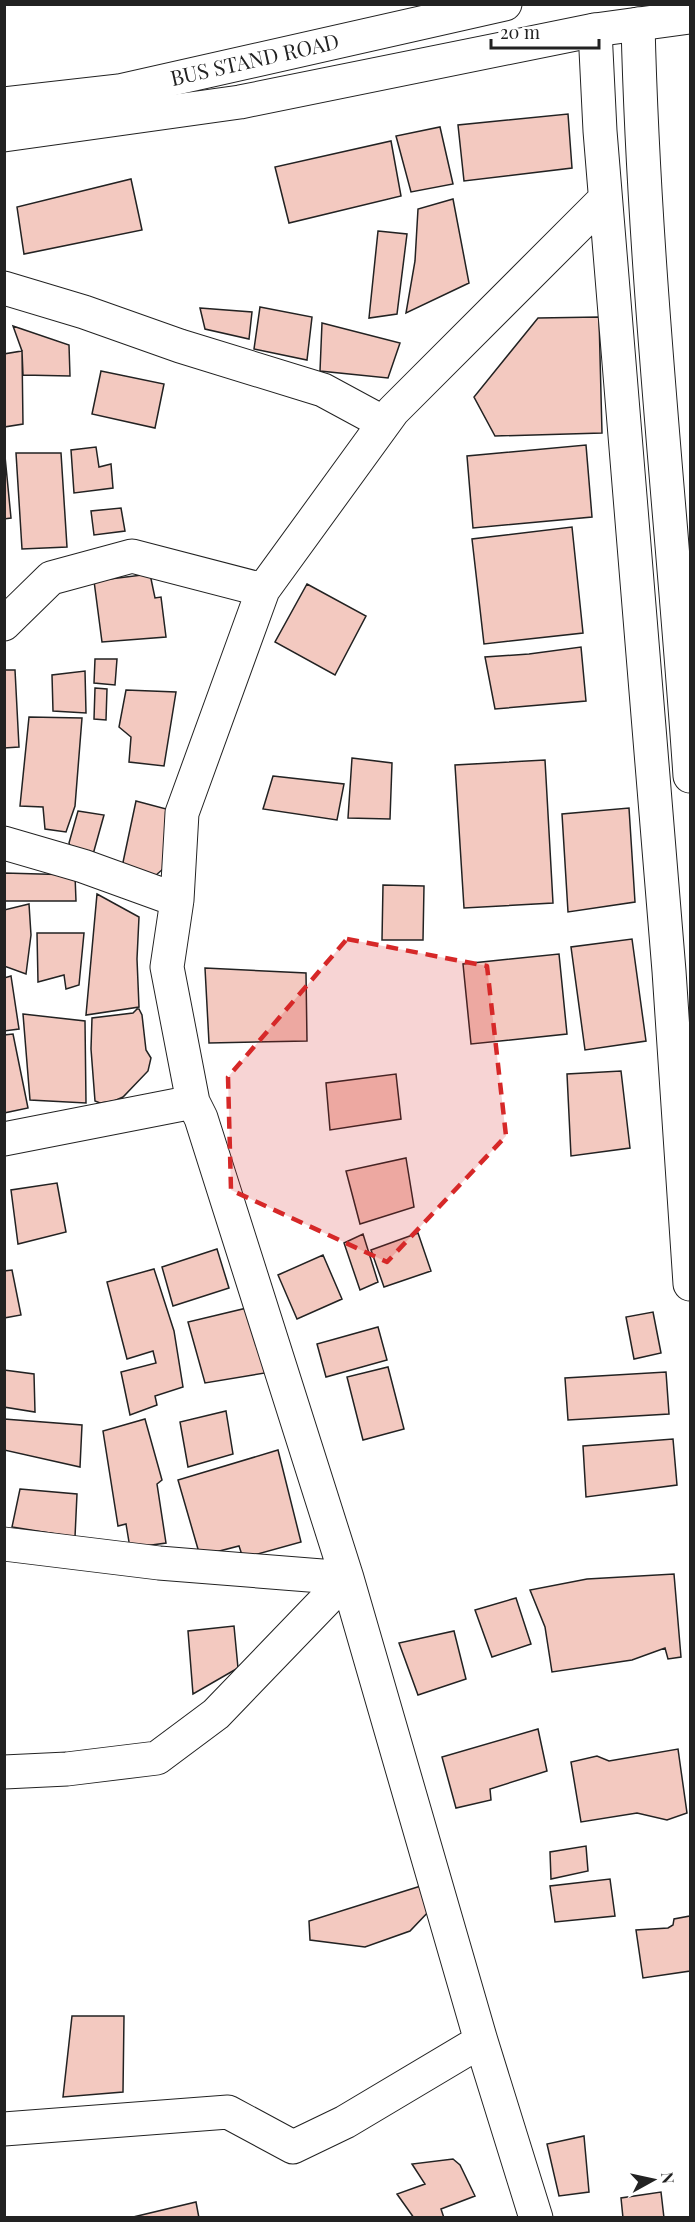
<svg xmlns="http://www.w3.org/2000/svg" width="695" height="2222" viewBox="0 0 695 2222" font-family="'Playfair Display',serif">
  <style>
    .building { fill: #f3c9c0; stroke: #222; stroke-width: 1.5 }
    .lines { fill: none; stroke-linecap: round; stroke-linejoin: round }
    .minor-casing { stroke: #222; stroke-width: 35 }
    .major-casing { stroke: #222; stroke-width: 35 }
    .minor { stroke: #fff; stroke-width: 33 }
    .major { stroke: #fff; stroke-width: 33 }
    .marked { fill: #d62828; fill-opacity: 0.2; stroke: #d62828; stroke-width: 4.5; stroke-dasharray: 12 8; stroke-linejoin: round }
    .labels { text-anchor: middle; stroke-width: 4.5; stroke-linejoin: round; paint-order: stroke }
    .street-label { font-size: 21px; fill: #222; stroke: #fff }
  </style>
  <rect width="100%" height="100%" fill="#fff"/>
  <path class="building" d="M568,114L572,168L464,181L458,125Z
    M440,127L453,184L411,192L396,136Z
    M391,141L401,196L289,223L275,167Z
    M131,179L142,230L24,254L17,207Z
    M453,199L469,283L406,313L415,261L418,209Z
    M378,231L407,234L397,314L369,318Z
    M260,307L312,317L307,360L254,349Z
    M200,308L252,312L249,339L205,329Z
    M599,317L602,433L495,436L474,397L538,318Z
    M322,323L400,343L388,378L320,371Z
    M13,326L69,345L70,376L23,375L22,351Z
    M22,351L23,424L4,427V354Z
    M101,371L164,384L155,428L92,414Z
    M586,445L592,517L473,528L467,456Z
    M4,446L11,518L4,519Z
    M96,447L99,467L111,464L113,488L74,493L71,450Z
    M16,453H61L67,547L22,549Z
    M121,508L125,531L94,535L91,511Z
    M572,527L583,633L484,644L472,539Z
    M150,574L155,598L161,597L166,637L102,642L94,581Z
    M307,584L366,616L335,675L275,642Z
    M581,647L586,701L495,709L485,657L529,654Z
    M95,659H117L115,685L94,683Z
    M4,670H15L19,747L4,748Z
    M85,671L86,713L53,711L52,675Z
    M95,688L107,689L106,720L94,719Z
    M126,690L176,692L164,766L129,762L131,737L119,727Z
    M29,717L82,718L75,806L66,832L45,829L43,807L20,806Z
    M352,758L392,763L390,819L348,818Z
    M545,760L553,903L464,908L455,765Z
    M273,776L344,784L337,820L263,809Z
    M136,801L170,810L163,869L155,876L122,867Z
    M629,808L635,902L568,912L562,814Z
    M78,811L104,815L92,858L72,852L69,843Z
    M4,873L75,875L76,901H4Z
    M383,885L424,886L423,940H382Z
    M97,894L139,917L137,959L139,1007L86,1015Z
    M29,904L31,935L26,974L4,966V910Z
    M37,933H84L79,985L66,989L64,975L38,982Z
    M632,939L646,1041L585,1050L571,947Z
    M559,954L567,1034L471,1044L463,964Z
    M205,968L306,973L307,1041L209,1043Z
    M11,976L19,1029L4,1031V978Z
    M137,1009H139L142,1015L146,1050L151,1058L148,1071L123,1097L114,1101L100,1103L95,1101L91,1049L92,1018L133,1013Z
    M23,1014L85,1021L86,1103L30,1100Z
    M13,1034L28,1108L4,1113V1035Z
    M621,1071L630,1148L571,1156L567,1074Z
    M396,1074L401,1119L330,1130L326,1083Z
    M406,1158L414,1207L360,1224L346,1171Z
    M57,1183L66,1232L18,1244L11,1190Z
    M418,1233L431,1271L384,1287L371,1250Z
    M363,1234L378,1282L360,1290L344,1243Z
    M217,1249L229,1288L173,1306L162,1267Z
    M323,1255L342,1299L297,1319L278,1275Z
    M154,1269L174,1331L183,1387L155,1396L157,1405L130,1415L121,1372L156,1363L153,1351L127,1359L107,1282Z
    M12,1270L21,1315L4,1318V1271Z
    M251,1307L265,1373L205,1383L188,1322Z
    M653,1312L661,1353L634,1359L626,1317Z
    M378,1327L387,1360L326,1377L317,1344Z
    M388,1367L404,1429L363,1440L347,1377Z
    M4,1370L34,1374L35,1412L4,1407Z
    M666,1372L669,1414L568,1420L565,1378Z
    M226,1411L233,1454L188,1467L180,1422Z
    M4,1419L82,1425L80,1467L4,1450Z
    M145,1419L162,1480L157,1484L166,1543L130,1548L126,1524L118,1526L103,1431Z
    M673,1439L677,1485L586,1497L583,1446Z
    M278,1450L301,1542L243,1558L239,1546L200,1556L178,1480Z
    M20,1489L77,1494L75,1537L12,1527Z
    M674,1574L681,1657L668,1659L665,1648L632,1660L552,1672L545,1627L530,1590L587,1579Z
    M516,1598L531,1644L492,1657L475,1610Z
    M234,1626L238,1668L193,1694L188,1631Z
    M454,1631L466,1679L418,1695L399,1643Z
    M538,1729L547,1771L490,1789L491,1800L456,1808L442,1757Z
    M678,1749L687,1813L667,1820L637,1813L581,1822L571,1762L597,1756L609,1761Z
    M586,1846L588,1871L551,1879L550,1852Z
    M610,1879L615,1916L555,1922L550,1886Z
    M424,1885L431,1909L410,1931L365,1947L310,1940L309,1921Z
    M690,1916V1971L643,1978L636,1930L668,1928L673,1925L674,1919Z
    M72,2016H124L123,2092L63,2097Z
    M584,2136L589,2192L559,2196L547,2144Z
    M453,2159L460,2165L475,2196L441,2209L444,2218H414L397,2194L425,2184L412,2164Z
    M661,2192L664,2218H623L621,2198Z
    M196,2202L199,2218H129Z"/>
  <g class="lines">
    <g class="minor-casing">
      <path id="minor" d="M638,24C644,275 673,525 690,776
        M595,30L600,131L669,971L690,1284
        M4,288L84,312L180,346L323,390L384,423
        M4,624L51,578L132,556L263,590
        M4,843L83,866L177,900
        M4,1139L193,1102
        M4,1544L159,1563L347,1578L216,1714L157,1758L67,1769L4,1772
        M4,2129L228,2112L293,2147L345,2122L481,2041
        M536,2218L481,2041L347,1578L201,1118L193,1102L167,967L177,900L182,813L263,590L393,411L605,199"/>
    </g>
    <g class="major-casing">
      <g id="major">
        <path id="s1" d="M4,104L119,91L505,4"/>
        <path d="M4,135L240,102L595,30L690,17"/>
      </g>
    </g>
    <use href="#minor" class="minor"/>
    <use href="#major" class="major"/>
  </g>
  <path class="marked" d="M347,939L487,966L506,1136L387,1262L231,1190L228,1077Z"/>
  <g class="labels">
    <g class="street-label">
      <text dy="7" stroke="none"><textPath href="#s1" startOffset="255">BUS STAND ROAD</textPath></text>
    </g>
  </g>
  <rect width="695" height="2222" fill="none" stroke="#222222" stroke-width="12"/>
  <g transform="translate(653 2180) rotate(82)" stroke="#ffffff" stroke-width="4.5" paint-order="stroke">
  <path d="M0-4.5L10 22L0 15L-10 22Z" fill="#222222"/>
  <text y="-9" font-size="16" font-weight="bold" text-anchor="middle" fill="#222222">N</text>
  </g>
  <path d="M491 39v9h108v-9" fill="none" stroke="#222222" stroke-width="3"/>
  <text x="500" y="39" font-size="18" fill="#222222" stroke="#ffffff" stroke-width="4.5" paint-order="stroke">20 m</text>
</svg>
